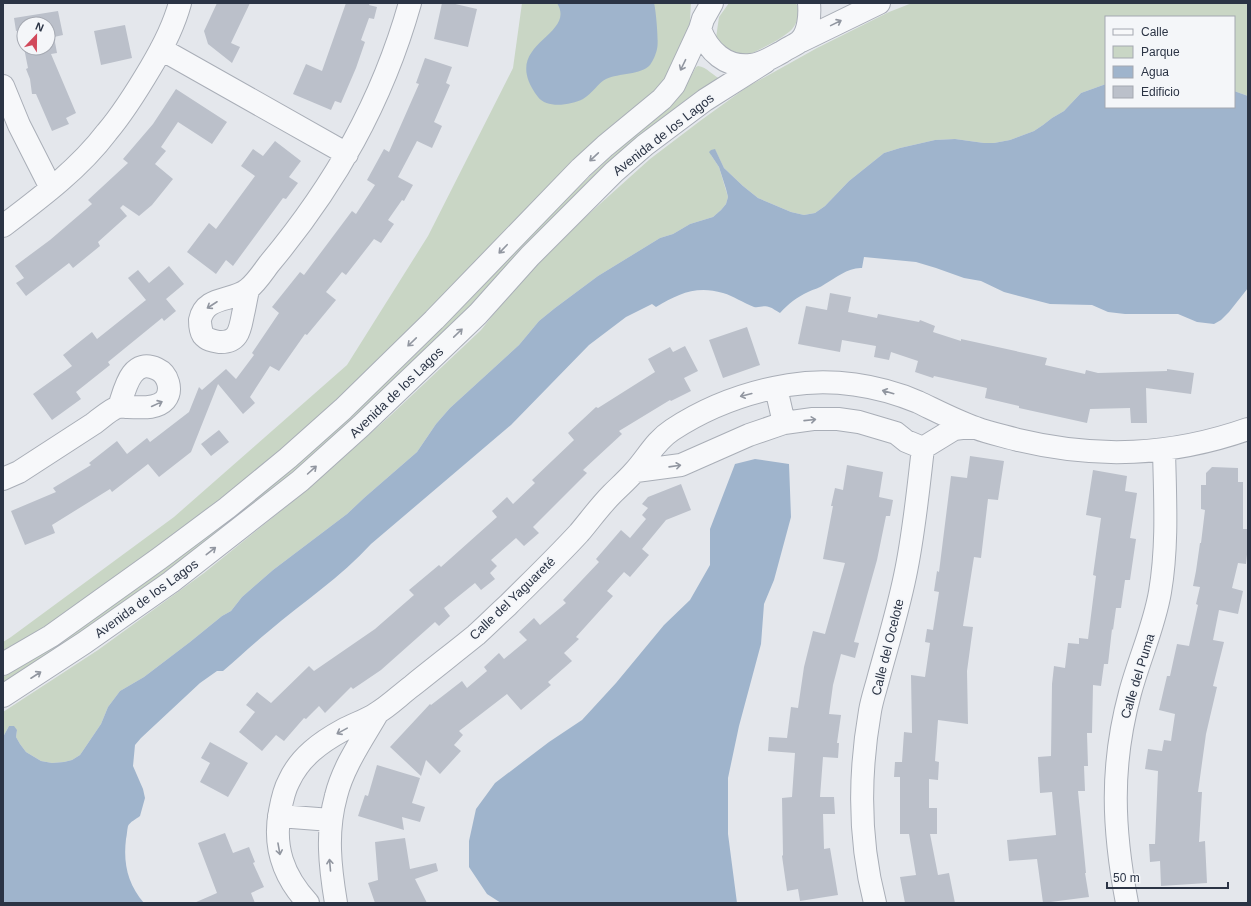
<svg xmlns="http://www.w3.org/2000/svg" width="1251" height="906" viewBox="0 0 1251 906" font-family="Helvetica,sans-serif">
  <style>
    .green { fill: #c9d6c5 }
    .water { fill: #9fb4cc }
    .building { fill: #bbc0ca }
    .lines { fill: none; stroke-linecap: round; stroke-linejoin: round }
    .minor-casing { stroke: #a9aeb7; stroke-width: 24 }
    .minor { stroke: #f7f8fa; stroke-width: 22 }
    .oneway { stroke: #9196a0 }
    .labels { text-anchor: middle; stroke-width: 3.5; stroke-linejoin: round; paint-order: stroke }
    .street-label { font-size: 13px; fill: #2b3445; stroke: #f4f6f9 }
  </style>
  <rect width="100%" height="100%" fill="#e4e7ec"/>
  <path class="green" d="M522,3H691L690,21L683,55L661,88L361,382L169,547L3,659V642L11,637L174,517L347,365L428,236L513,68Z
    M729,3H796C801,12 797,26 789,32C777,42 761,48 747,56L725,51L716,38L719,17Z
    M912,3H1248V96L1234,91V17H1106V84L1081,93L1064,111L1052,118L1043,125L1034,131L1010,140L994,143H984L955,139L935,140L900,148L884,153L849,181L825,206L815,213L804,215L791,212L758,198L743,186L724,168L715,150L711,155L719,167L728,197L726,204L721,210L713,217L690,224L673,234L660,238L598,276L555,308L539,321L519,345L450,408L436,424L417,452L364,498L347,514L273,570L242,597L231,611L222,616L190,642L144,677L120,691L108,707L101,724L80,755L72,760L64,762L52,763L41,761L26,752L20,744L16,737L17,730L9,726L3,737V712L98,650L204,573L308,489L391,415L481,330L521,280L581,221L650,159L700,121L747,87L817,48L889,12Z
    M698,66C707,67 713,76 722,80L241,522L3,690V677C34,659 64,639 93,619C162,573 226,522 289,469C329,434 369,400 407,363C459,314 505,259 556,209C579,187 601,165 624,145C655,119 677,103 696,67Z"/>
  <path class="water" d="M557,3H654C656,10 659,43 657,49C656,54 653,61 650,65C641,75 619,73 606,79C598,83 592,94 583,99C571,105 547,109 538,97C497,43 578,37 557,3Z
    M1106,84V107H1234V91L1248,96V288L1229,312L1221,320L1214,324L1197,322L1178,314H1125L1108,312L1092,305L1050,304L1004,292L981,281L964,278L936,268L916,262L864,257L862,268C849,267 835,278 825,284C820,288 814,289 808,292C797,297 788,304 780,313C776,311 773,308 769,307C765,305 759,308 754,307C743,303 734,296 723,293C696,285 678,294 656,307L652,304L626,317L589,345L511,425L371,544C341,577 303,602 269,631C253,644 238,658 223,671H217L200,683L141,738L135,745L133,766L143,789L145,798L140,816C136,819 130,822 128,826C127,830 127,835 126,839C123,864 128,884 144,903H3V737L9,726H14L17,730L16,737L20,744L26,752L41,761L52,763L64,762L72,760L80,755L101,724L108,707L120,691L144,677L190,642L222,616L231,611L242,597L273,570L347,514L364,498L417,452L436,424L450,408L519,345L539,321L555,308L598,276L660,238L673,234L690,224L713,217L721,210L726,204L728,197L726,189L719,167L709,152L711,150L715,149L724,168L743,186L758,198L791,212L804,215L815,213L825,206L849,181L884,153L900,148L935,140L955,139L984,143H994L1010,140L1034,131L1043,125L1052,118L1064,111L1081,93Z
    M755,459L789,464L791,517L774,580L764,604L761,644L739,726L728,778V834L737,903H501L487,894L469,867V841L476,809L495,783L549,742L582,720L616,683L664,625L690,600L710,565V529L735,464Z"/>
  <path class="building" d="M217,3H250L231,43L240,47L232,63L208,44L204,31Z
    M346,3H370L369,5L377,7L374,19L369,18L361,40L365,42L356,68L341,103L335,101L331,110L293,94L306,64L322,71Z
    M442,3H451L477,9L468,47L434,39Z
    M58,11L63,35L54,37L57,53L51,54L76,113L66,118L69,124L52,131L36,94H32L30,79L26,69L28,68L24,48H48V24H24V47L21,30L16,31L14,18Z
    M125,25L132,58L101,65L94,31Z
    M425,58L452,67L446,83L450,85L434,122L442,126L432,148L417,141L398,177L413,185L404,201L402,200L388,220L394,224L381,243L374,239L346,275L342,272L326,292L336,300L307,335L305,334L279,371L270,366L250,397L255,403L243,414L218,384L191,452L159,477L148,464L112,492L110,489L52,525L55,533L25,545L11,511L56,492L53,488L91,465L89,463L117,441L127,454L147,438L150,442L189,412L199,387L202,390L226,369L236,379L254,355L252,353L279,313L272,307L300,272L304,275L352,211L356,214L375,185L367,180L384,149L389,152L419,84L416,83Z
    M176,89L227,122L212,144L178,122L161,147L166,151L155,164L173,179L152,205L139,216L123,205L120,208L127,216L98,242L100,246L73,268L69,263L26,296L16,283L24,278L15,266L50,240L92,204L88,200L128,163L123,159L153,124Z
    M275,141L301,161L289,177L298,183L286,199L283,198L233,266L226,260L216,274L187,252L209,223L216,229L255,176L241,166L253,149L263,156Z
    M169,266L184,284L166,299L176,311L164,321L162,318L108,362L110,365L76,392L81,399L52,420L33,394L72,366L63,355L92,332L97,339L146,300L128,278L138,270L149,283Z
    M830,293L851,297L848,312L877,318L878,314L919,322L920,320L935,326L933,332L961,341V339L1047,358L1045,365L1085,374L1086,370L1098,373L1167,371V369L1194,373L1191,394L1146,388L1147,423H1131L1130,408L1090,409L1087,423L1019,408V406L985,398L987,388L934,376L933,378L915,372L918,361L891,352L889,360L874,357L876,346L842,340L840,352L798,344L806,306L827,310Z
    M747,327L760,365L723,378L709,340Z
    M685,346L698,371L684,378L691,391L671,401L670,400L619,431L622,434L583,470L587,473L533,527L539,533L524,546L516,538L491,560L497,566L490,573L495,579L481,590L475,583L444,608L450,616L439,626L435,622L381,670L353,689L351,687L325,713L319,706L306,719L304,718L284,741L276,735L262,751L239,732L255,712L246,705L257,692L271,703L309,666L314,671L375,629L414,595L409,590L439,565L441,567L497,517L492,511L507,497L513,504L535,483L532,480L574,440L568,433L596,407L598,408L655,372L648,359L670,347L673,352Z
    M219,430L229,442L211,456L201,444Z
    M970,456L1004,461L998,500L988,499L981,558L974,557L963,626L973,627L967,671L968,724L938,720L935,761L939,762L938,780L929,779V808H937V834H930L938,875L949,873L955,903H905L900,877L916,875L909,834H900V777H894L895,762H902L904,732L912,733L911,675L925,677L930,643L925,642L927,629L933,630L939,592L934,591L937,571L939,572L951,476L967,478Z
    M847,465L883,472L879,497L893,500L890,516H886L877,560L854,642L859,643L855,658L841,654L833,685L829,714L841,715L837,743H839L838,758L823,757L820,797H834L835,814H823L824,849L830,848L838,895L800,901L798,889L787,891L782,856L783,855L782,798L792,797L795,753L768,751L769,737L787,738L791,707L798,708L804,667L813,631L825,634L845,563L823,559L833,506H831L835,488L843,490Z
    M1212,467L1238,468V482H1243V529H1248V545L1246,564L1238,563L1232,588L1243,591L1238,614L1219,610L1213,640L1224,642L1213,686L1217,687L1206,734L1198,792H1202L1199,842L1205,841L1207,883L1161,886L1160,861L1150,862L1149,844H1155L1158,771L1145,769L1148,749L1162,751L1164,740L1171,741L1175,714L1159,710L1167,676H1170L1177,644L1189,646L1198,605L1196,604L1200,587L1193,586L1196,571L1200,543H1201L1205,510L1201,509V485H1206V473Z
    M1093,470L1127,476L1125,491L1137,493L1130,538L1136,539L1130,580H1125L1121,608H1116L1113,630L1112,629L1108,664H1104L1101,686L1093,685L1092,733H1087L1088,766H1084L1085,791H1078L1086,873H1085L1089,897L1043,903L1037,859L1009,861L1007,840L1056,835L1052,792L1040,793L1038,757L1051,756L1052,684L1054,666L1065,668L1068,643L1079,644V638L1088,639L1096,576L1093,575L1101,518L1086,515Z
    M681,484L691,510L666,520L642,549L649,555L630,577L624,572L607,591L613,596L576,637L579,639L564,653L572,661L548,682L551,685L521,710L507,694L459,731L463,735L454,745L461,751L440,774L426,760L421,776L390,747L430,704L431,705L462,681L467,688L487,671L484,667L499,653L504,659L527,640L519,632L534,618L540,625L566,603L563,600L599,562L596,559L621,530L630,538L646,519L642,515L648,508L642,504L648,497Z
    M210,742L248,763L228,797L200,782L210,763L201,758Z
    M377,765L420,778L412,803L425,807L420,822L402,817L404,830L358,816L365,795L368,796Z
    M225,833L233,853L249,847L255,862L253,863L264,887L251,893L255,903H194L217,893L198,843Z
    M405,838L410,869L436,863L438,871L415,879L427,903H375L368,883L378,880L375,842Z"/>
  <g class="lines">
    <g class="minor-casing">
      <path id="minor" d="M700,29C708,51 726,68 751,65C762,64 772,57 782,52C787,48 796,45 800,41C809,33 810,14 809,3
        M801,41L879,3
        M161,49L347,154
        M3,86L19,125L51,188
        M3,226C40,198 79,169 107,132C124,112 138,89 151,67C163,47 174,25 180,3
        M248,290C246,298 245,306 243,314C240,329 239,343 219,342C213,341 207,340 203,335C201,332 200,324 200,320C205,295 233,302 248,289C256,283 263,272 269,264C335,185 382,102 410,3
        M776,388L784,423
        M923,448L954,429L962,428H975
        M636,471L681,465L749,435L784,423L813,419H838L859,422L896,433L906,441L923,448
        M3,479L19,472C44,456 68,440 93,424C100,419 111,409 118,407C121,406 125,407 127,407C139,407 156,410 165,400C173,390 168,374 157,369C131,357 125,389 119,407
        M3,664L51,636L160,558L227,508L288,458L343,409L434,320L581,168L605,146L662,99L674,85L700,29L703,19L712,3
        M3,696L84,643L171,582L300,481L361,426L478,314L530,256L614,172L645,145L705,100L765,62
        M279,816L331,820
        M308,903C283,876 273,847 280,811C282,800 284,790 289,781C300,757 321,742 343,730C354,724 367,720 377,713C389,706 400,695 412,686C433,669 455,652 476,635C487,625 497,615 508,605C532,581 556,558 579,533C590,520 600,506 612,494C619,487 627,480 634,472C647,458 655,441 672,430C707,407 747,392 789,385C832,378 878,385 918,402C937,411 956,421 976,428C989,433 1004,436 1018,440C1097,459 1171,456 1248,429
        M336,903C330,867 326,832 336,796C343,767 362,740 377,714
        M875,903C859,841 859,774 870,711C872,699 876,688 879,676C888,643 898,610 905,576C914,534 918,491 923,448
        M1127,903C1113,829 1110,767 1130,693C1139,659 1154,627 1160,592C1168,545 1165,497 1164,450"/>
    </g>
    <use href="#minor" class="minor"/>
  </g>
  <defs><path id="oneway-shaft" d="M-6 0H5M1.5-3L5.5 0L1.5 3" fill="none" stroke-width="1.6" stroke-linecap="round" stroke-linejoin="round"/></defs>
  <g class="oneway">
    <use href="#oneway-shaft" transform="translate(836 23) rotate(-26)"/>
    <use href="#oneway-shaft" transform="translate(683 65) rotate(116)"/>
    <use href="#oneway-shaft" transform="translate(594 157) rotate(137)"/>
    <use href="#oneway-shaft" transform="translate(503 249) rotate(134)"/>
    <use href="#oneway-shaft" transform="translate(212 305) rotate(147)"/>
    <use href="#oneway-shaft" transform="translate(458 333) rotate(-44)"/>
    <use href="#oneway-shaft" transform="translate(412 342) rotate(136)"/>
    <use href="#oneway-shaft" transform="translate(888 392) rotate(-164)"/>
    <use href="#oneway-shaft" transform="translate(746 395) rotate(166)"/>
    <use href="#oneway-shaft" transform="translate(157 404) rotate(-25)"/>
    <use href="#oneway-shaft" transform="translate(810 420) rotate(-6)"/>
    <use href="#oneway-shaft" transform="translate(675 466) rotate(-8)"/>
    <use href="#oneway-shaft" transform="translate(312 470) rotate(-42)"/>
    <use href="#oneway-shaft" transform="translate(211 551) rotate(-38)"/>
    <use href="#oneway-shaft" transform="translate(36 675) rotate(-33)"/>
    <use href="#oneway-shaft" transform="translate(342 731) rotate(151)"/>
    <use href="#oneway-shaft" transform="translate(279 849) rotate(80)"/>
    <use href="#oneway-shaft" transform="translate(330 865) rotate(-95)"/>
  </g>
  <g class="labels">
    <g class="street-label">
      <text transform="translate(663 134) rotate(-38)" y="5">Avenida de los Lagos</text>
      <text transform="translate(396 392) rotate(-44)" y="5">Avenida de los Lagos</text>
      <text transform="translate(146 598) rotate(-36)" y="5">Avenida de los Lagos</text>
      <text transform="translate(512 598) rotate(-44)" y="5">Calle del Yaguareté</text>
      <text transform="translate(887 647) rotate(-76)" y="5">Calle del Ocelote</text>
      <text transform="translate(1137 676) rotate(-73)" y="5">Calle del Puma</text>
    </g>
  </g>
  <rect width="1251" height="906" fill="none" stroke="#2b3445" stroke-width="8"/>
  <rect x="1105" y="16" width="130" height="92" fill="#f4f6f9" stroke="#a4a8b1"/>
  <rect x="1113" y="29" width="20" height="6" fill="#f7f8fa" stroke="#a4a8b1"/>
  <text x="1141" y="36" font-size="12" fill="#2b3445">Calle</text>
  <rect x="1113" y="46" width="20" height="12" fill="#c9d6c5" stroke="#a4a8b1"/>
  <text x="1141" y="56" font-size="12" fill="#2b3445">Parque</text>
  <rect x="1113" y="66" width="20" height="12" fill="#9fb4cc" stroke="#a4a8b1"/>
  <text x="1141" y="76" font-size="12" fill="#2b3445">Agua</text>
  <rect x="1113" y="86" width="20" height="12" fill="#bbc0ca" stroke="#a4a8b1"/>
  <text x="1141" y="96" font-size="12" fill="#2b3445">Edificio</text>
  <g transform="translate(36 36) rotate(22)"><circle r="19" fill="#f4f6f9" stroke="#a4a8b1"/>
  <path d="M0-3L7 15L0 10L-7 15Z" fill="#d1495b"/>
  <text y="-6" font-size="11" font-weight="bold" text-anchor="middle" fill="#2b3445">N</text>
  </g>
  <path d="M1107 882v6h121v-6" fill="none" stroke="#2b3445" stroke-width="2"/>
  <text x="1113" y="882" font-size="12" fill="#2b3445" stroke="#f4f6f9" stroke-width="3" paint-order="stroke">50 m</text>
</svg>
